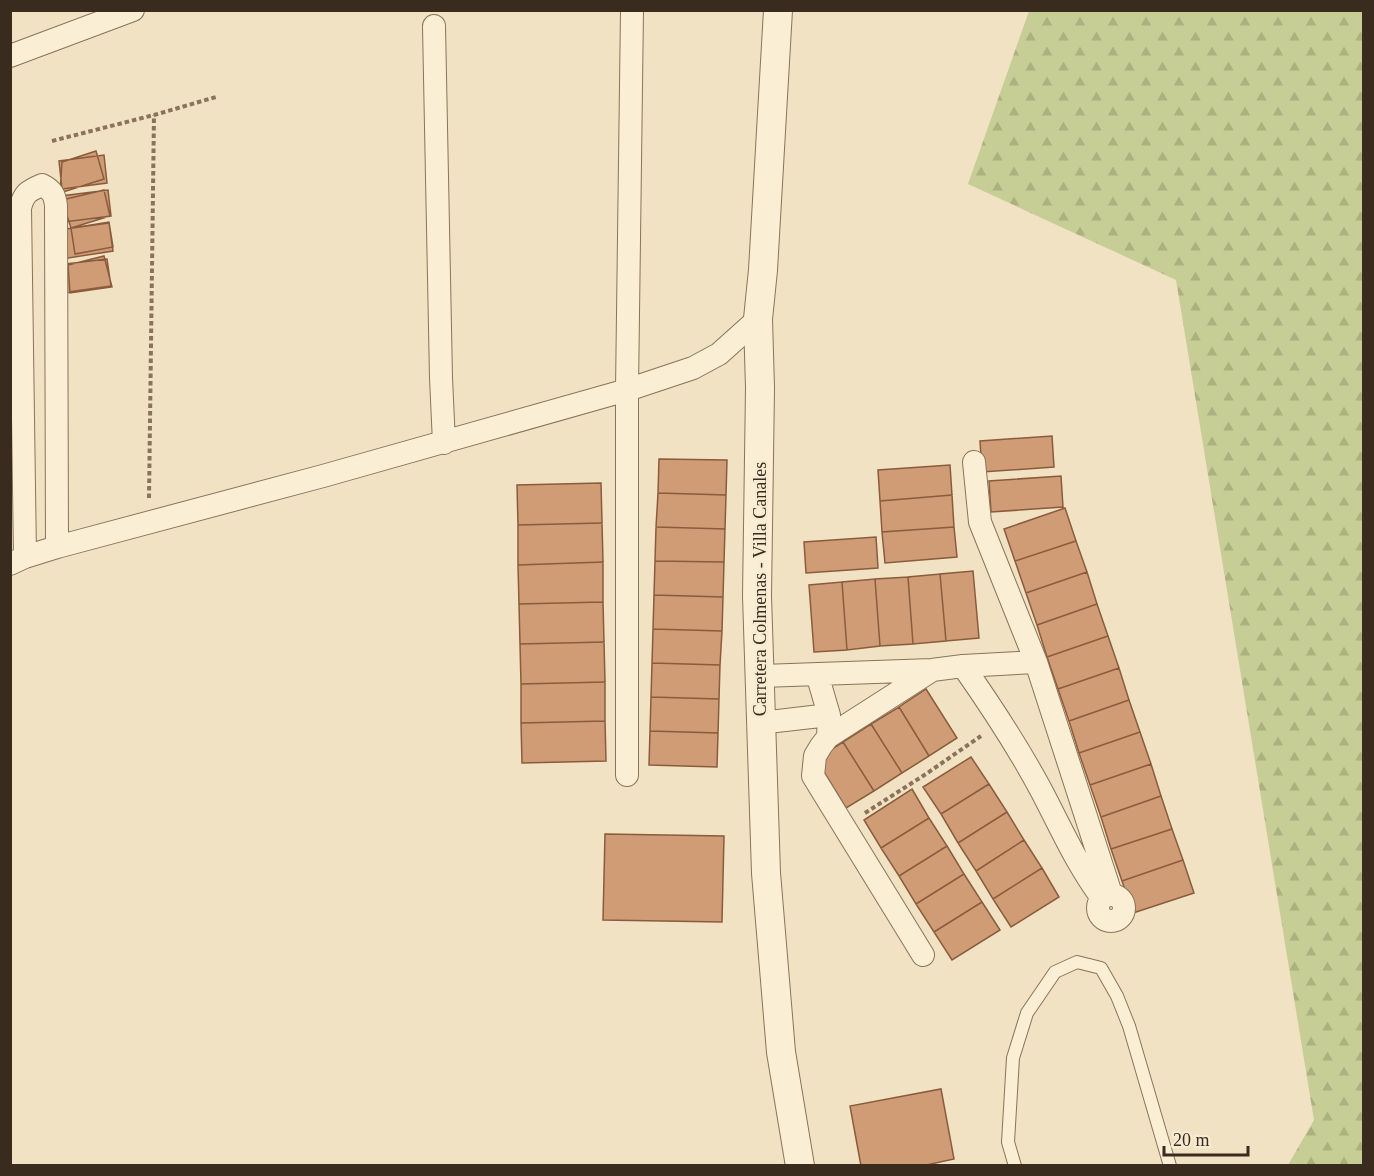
<svg xmlns="http://www.w3.org/2000/svg" width="1374" height="1176" viewBox="0 0 1374 1176" font-family="'Times New Roman',serif">
  <style>
    .forest { fill: url(#forest-firs) }
    .building { fill: #cf9c76; stroke: #8a5c3d; stroke-width: 1.5 }
    .lines { fill: none; stroke-linecap: round; stroke-linejoin: round }
    .service-casing { stroke: #8a7358; stroke-width: 14 }
    .minor-casing { stroke: #8a7358; stroke-width: 24 }
    .tertiary-casing { stroke: #8a7358; stroke-width: 30 }
    .path { stroke: #8a7358; stroke-width: 4; stroke-dasharray: 4.5 3; stroke-linecap: butt }
    .service { stroke: #faefd5; stroke-width: 12 }
    .minor { stroke: #faefd5; stroke-width: 22 }
    .tertiary { stroke: #faefd5; stroke-width: 28 }
    .labels { text-anchor: middle; stroke-width: 5; stroke-linejoin: round; paint-order: stroke }
    .street-label { font-size: 18px; fill: #392b1d; stroke: #f7ecd2 }
  </style>
  <defs>
    <pattern id="forest-firs" width="22" height="20" patternUnits="userSpaceOnUse" patternTransform="scale(1.5)"><rect width="22" height="20" fill="#c7ce95"/><path d="M5 1l3.5 6h-7zM16 11l3.5 6h-7z" fill="#acb180"/></pattern>
  </defs>
  <rect width="100%" height="100%" fill="#f0e2c2"/>
  <path class="forest" d="M1029,11H1363V1165H1288L1314,1120L1176,280L968,184Z"/>
  <path class="building" d="M96,151L104,179L60,193L62,162Z
    M104,155L107,183L62,189L59,161Z
    M104,190L110,216L71,228L62,200Z
    M108,190L111,216L64,222L61,196Z
    M109,222L113,247L75,254L71,228Z
    M109,223L113,251L62,259L58,230Z
    M104,256L112,287L70,293L68,265Z
    M107,259L111,286L61,293L57,265Z
    M1052,436L1054,467L982,472L980,441Z
    M659,459L727,460L726,495L658,493Z
    M950,465L952,495L880,501L878,470Z
    M1061,476L1063,507L991,512L989,481Z
    M601,483L602,523L518,525L517,485Z
    M658,493L726,495L725,529L656,527Z
    M952,495L954,527L882,532L880,501Z
    M1065,508L1076,541L1015,561L1004,529Z
    M602,523L603,562L518,565V525Z
    M656,527L725,529L724,562L655,561Z
    M954,527L957,557L885,563L882,532Z
    M876,537L878,568L806,573L804,542Z
    M1076,541L1087,572L1026,593L1015,561Z
    M655,561L724,562L723,597L654,595Z
    M603,562V602L519,604L518,565Z
    M973,571L979,638L946,641L940,574Z
    M1087,572L1097,604L1037,625L1026,593Z
    M940,574L946,641L913,644L908,577Z
    M908,577L913,644L880,646L875,579Z
    M875,579L880,646L847,650L842,582Z
    M842,582L847,650L814,652L809,585Z
    M654,595L723,597L722,631L653,629Z
    M603,602L604,642L520,644L519,604Z
    M1097,604L1108,636L1047,657L1037,625Z
    M653,629L722,631L720,665L652,663Z
    M1108,636L1119,668L1058,689L1047,657Z
    M604,642L605,682L521,684L520,644Z
    M652,663L720,665L719,699L651,697Z
    M1119,668L1129,700L1069,721L1058,689Z
    M605,682V721L521,723V684Z
    M926,689L957,738L929,756L899,707Z
    M651,697L719,699L718,733L650,731Z
    M1129,700L1140,732L1079,753L1069,721Z
    M899,707L929,756L902,773L871,724Z
    M605,721L606,761L522,763L521,723Z
    M871,724L902,773L874,791L843,742Z
    M650,731L718,733L717,767L649,765Z
    M1140,732L1151,764L1090,785L1079,753Z
    M843,742L874,791L846,808L816,759Z
    M971,757L989,784L941,814L923,787Z
    M1151,764L1161,796L1101,817L1090,785Z
    M989,784L1007,812L958,843L941,814Z
    M912,789L929,818L881,848L864,820Z
    M1161,796L1172,829L1111,849L1101,817Z
    M1007,812L1024,840L976,871L958,843Z
    M929,818L947,846L899,876L881,848Z
    M1172,829L1183,860L1122,881L1111,849Z
    M605,834L724,836L722,922L603,920Z
    M1024,840L1042,868L993,899L976,871Z
    M947,846L964,874L916,904L899,876Z
    M1183,860L1194,893L1133,913L1122,881Z
    M1042,868L1059,897L1011,927L993,899Z
    M964,874L982,902L934,932L916,904Z
    M982,902L1000,930L952,960L934,932Z
    M941,1089L954,1159L922,1166H861L850,1106Z"/>
  <g class="lines">
    <g class="service-casing">
      <path id="service" d="M1015,1166L1008,1142L1013,1058L1027,1013L1055,972L1077,962L1101,968L1117,996L1129,1026L1170,1166"/>
    </g>
    <g class="minor-casing">
      <path id="minor" d="M434,26L441,378L444,443
        M10,56L133,10
        M974,462L980,522L1036,662L1111,894
        M25,557L20,208C24,193 28,191 42,185C52,190 55,195 56,206L57,547
        M10,564L25,557L57,547L323,476L627,390L693,368L719,354L758,319
        M963,666C991,706 1018,747 1041,790C1060,826 1077,865 1102,898
        M817,674L829,715L828,737L821,746L815,756L813,776L923,955
        M760,676L932,670L963,666L1036,662
        M760,723L829,715
        M828,737L931,671
        M627,775V390L632,10
        M1098 908a13 13 0 1 1 26 0a13 13 0 1 1-26 0Z"/>
    </g>
    <g class="tertiary-casing">
      <path id="tertiary" d="M778,10L763,270L758,319L760,388L757,596L766,873L781,1052L800,1166"/>
    </g>
    <path class="path" d="M52,141L154,115L216,97
      M149,498L154,115
      M865,813L926,774L981,736"/>
    <use href="#service" class="service"/>
    <use href="#minor" class="minor"/>
    <use href="#tertiary" class="tertiary"/>
  </g>
  <g class="labels">
    <g class="street-label">
      <text transform="translate(760 589) rotate(-90)" y="6">Carretera Colmenas - Villa Canales</text>
    </g>
  </g>
  <rect width="1374" height="1176" fill="none" stroke="#392b1d" stroke-width="24"/>
  <path d="M1164 1146v9h84v-9" fill="none" stroke="#392b1d" stroke-width="3"/>
  <text x="1173" y="1146" font-size="18" fill="#392b1d" stroke="#f7ecd2" stroke-width="4.5" paint-order="stroke">20 m</text>
</svg>
